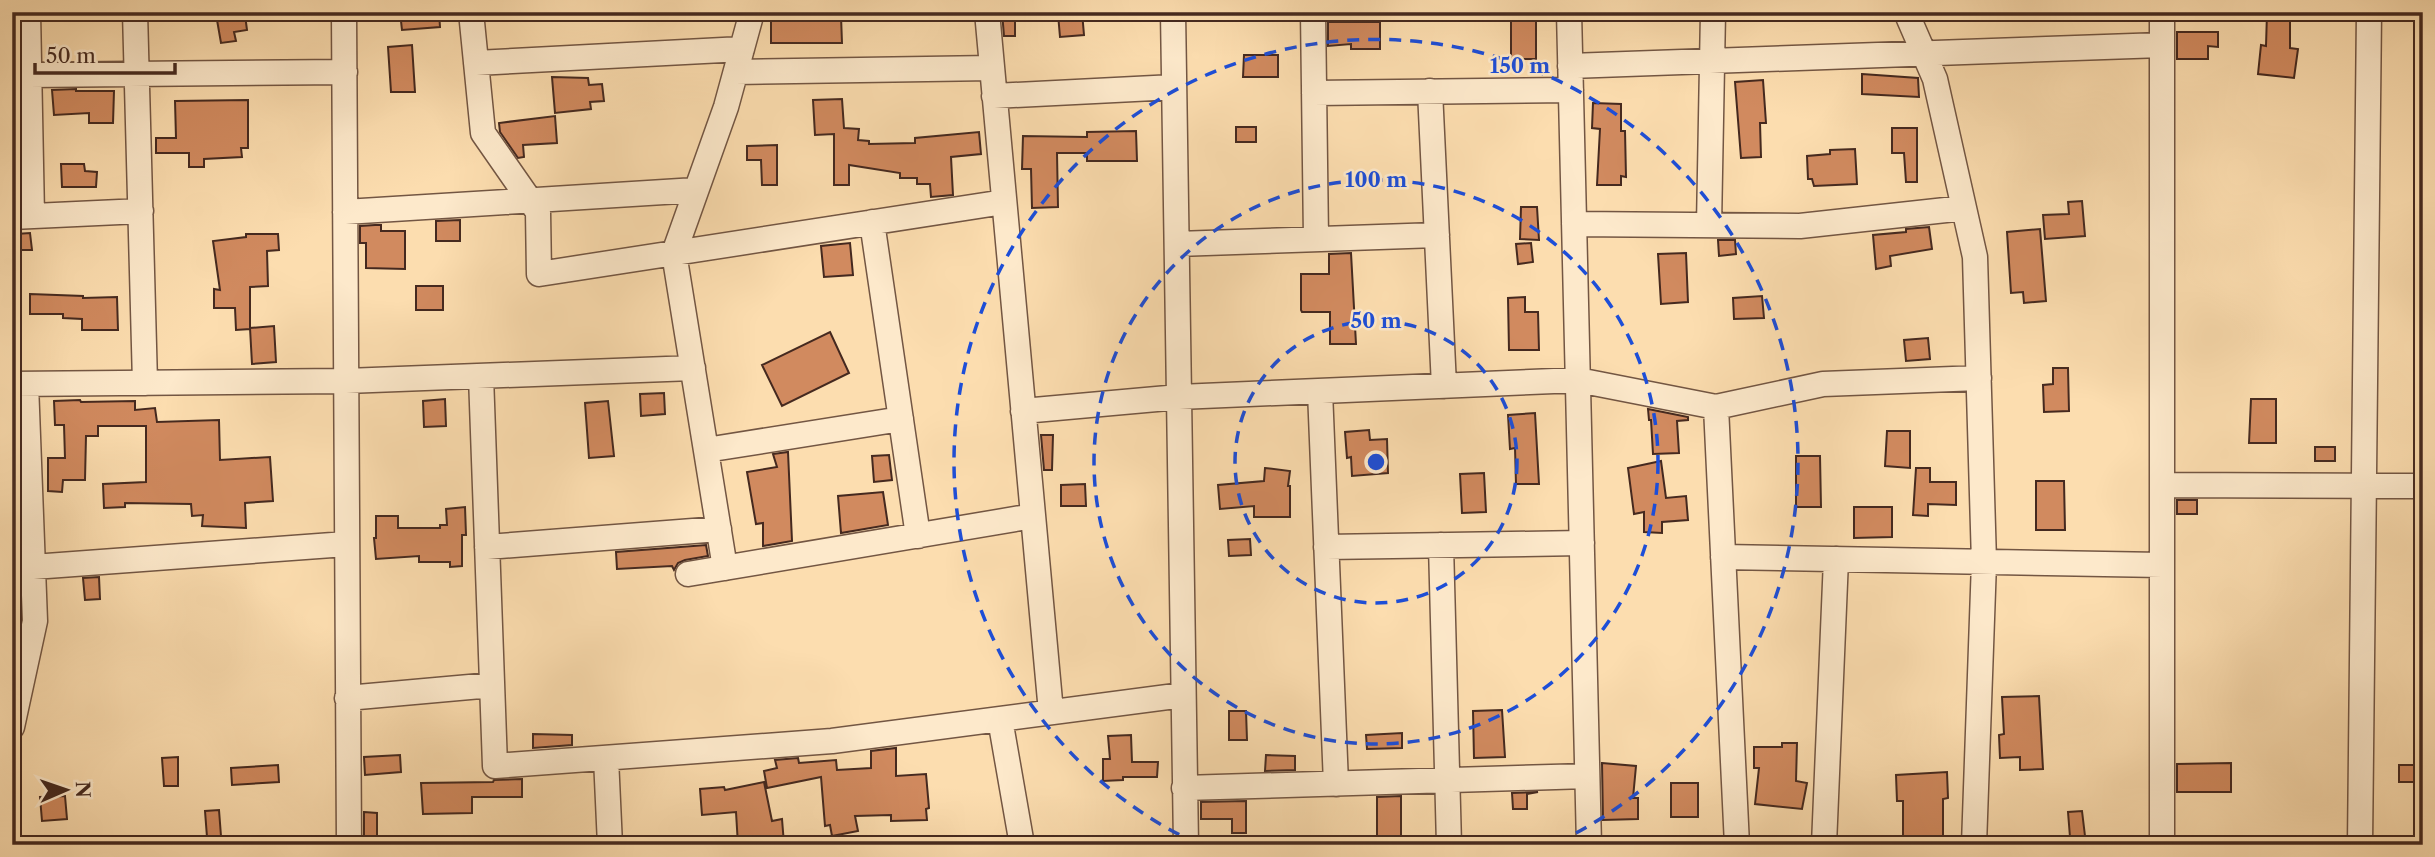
<svg xmlns="http://www.w3.org/2000/svg" width="2435" height="857" viewBox="0 0 2435 857" font-family="'Libre Caslon Text',serif">
  <style>
    .building { fill: #d18a5f; stroke: #45291f; stroke-width: 2 }
    .lines { fill: none; stroke-linecap: round; stroke-linejoin: round }
    .minor-casing { stroke: #735643; stroke-width: 27 }
    .minor { stroke: #fde9cb; stroke-width: 24 }
    .ring { fill: none; stroke: #1d4ed8; stroke-width: 3.5; stroke-dasharray: 12 9 }
    .centre { fill: #1d4ed8; stroke: #fde9cb; stroke-width: 3.5 }
    .ring-label { font-size: 21px; text-anchor: middle; font-weight: bold; fill: #1d4ed8; stroke: #fde9cb; stroke-width: 5; stroke-linejoin: round; paint-order: stroke }
  </style>
  <rect width="100%" height="100%" fill="#fcddaf"/>
  <filter id="stains"><feTurbulence type="fractalNoise" baseFrequency=".00286" numOctaves="4"/><feColorMatrix values="0 0 0 0 .2 0 0 0 0 .09 0 0 0 0 .02 0 0 0 .5 -.17"/></filter>
  <radialGradient id="worn" r=".72"><stop offset=".6" stop-color="#630" stop-opacity="0"/><stop offset="1" stop-color="#630" stop-opacity=".3"/></radialGradient>
  <path class="building" d="M400,12H439L440,27L402,30Z
    M1002,12H1015V36H1004Z
    M1082,12L1084,35L1060,37L1058,14Z
    M1511,12H1536V59H1511Z
    M2267,13H2290V48L2298,49L2294,78L2258,74L2261,45L2266,46Z
    M245,15L247,30L234,32L236,41L221,43L217,20Z
    M841,16L842,43H771V17Z
    M1328,22H1380V49H1351V44L1328,46Z
    M2177,32H2218V47L2208,46V59H2177Z
    M412,45L415,92H391L388,47Z
    M1244,55H1278V77H1243Z
    M1862,74L1918,78L1919,97L1862,94Z
    M552,77L588,78L589,85L602,84L604,101L590,102L591,109L555,113Z
    M1763,80L1766,123H1760L1761,157L1741,158L1735,82Z
    M76,89V91H114L113,123H89V113L54,115L52,90Z
    M842,99L844,128L859,129L858,140L869,141V144L915,143V138L979,132L981,154L951,157L953,195L931,197L930,184H917V178H900V173L849,165V185H834V134L815,135L813,100Z
    M248,100V148H241L242,157L204,159V167H189V153H156V138H176L175,101Z
    M1593,103L1621,104V131H1625L1626,177L1621,176V185H1597L1600,129L1592,128Z
    M555,116L557,143L523,145L524,157L518,158L500,132L499,123Z
    M1236,127H1256V142H1236Z
    M1892,128H1917V182H1906L1904,153H1892Z
    M1136,131L1137,161H1087V153H1057L1058,207L1032,208L1031,169H1022L1023,136L1087,137V132Z
    M777,145V185H762L761,160H747V146Z
    M1855,149L1857,184L1814,186L1812,179H1808L1807,156L1830,154V150Z
    M61,164H84L85,171L97,172L96,187H62Z
    M2082,201L2085,236L2045,239L2043,215L2069,214L2068,202Z
    M1521,207H1537L1539,240L1520,239Z
    M460,220V241H436V221Z
    M375,225H381V231H405V269L366,268V243H360V226Z
    M1929,227L1932,249L1890,256L1891,266L1876,269L1873,235L1906,232V229Z
    M2040,229L2046,301L2024,303L2023,292L2011,293L2007,232Z
    M30,233L32,250H17L16,234Z
    M246,234H278L279,250L267,251L268,286L250,287V329L236,330L235,308H214V289L220,290L213,241L246,237Z
    M1718,240H1735L1736,254L1719,256Z
    M850,243L853,275L824,277L821,246Z
    M1531,243L1533,262L1518,264L1516,244Z
    M1351,253L1356,344H1330V312H1302L1301,310V274H1329V254Z
    M1686,253L1688,302L1661,304L1658,254Z
    M416,286H443V310H416Z
    M30,294L83,296V298L117,297L118,330H82V319L63,318V314H30Z
    M1762,296L1764,318L1734,319L1733,298Z
    M1525,297V312H1538L1539,350H1509L1508,298Z
    M274,326L276,362L252,364L250,328Z
    M830,332L849,373L782,406L762,365Z
    M1928,338L1930,359L1906,361L1904,340Z
    M2053,368H2068L2069,411L2044,412L2043,385L2053,384Z
    M664,393L665,414L641,416L640,394Z
    M445,399L446,426L424,427L423,401Z
    M2251,399H2276V443H2249Z
    M80,400L81,402L135,401V410L155,408L157,422L219,420L220,460L270,457L273,501L245,503L246,528L202,526L203,515L192,516L191,504L125,503V507L104,508L103,484L146,482V426H98V436H86L85,480H63L62,492L48,491V458H65L64,425H55L54,401Z
    M608,401L614,456L589,458L585,403Z
    M1648,409L1688,417V420L1677,421L1679,453L1653,454L1651,420H1649Z
    M1535,413L1539,484H1516L1515,448L1510,449L1508,415Z
    M1369,430L1370,440L1387,439L1388,473L1352,476L1351,457L1347,458L1345,432Z
    M1887,431H1910V468L1885,466Z
    M1041,435H1053L1052,470H1044Z
    M2315,447H2335V461H2315Z
    M788,452L792,541L763,546V523L756,524L747,472L777,467L773,454Z
    M889,455L892,480L874,482L872,456Z
    M1796,456H1820L1821,507H1796Z
    M1661,461L1666,498L1686,496L1688,520L1662,522V533L1644,532V512L1634,514L1628,468Z
    M1265,468L1290,471L1288,486H1290V517H1254V506L1220,509L1218,485L1264,481Z
    M1916,468H1930V482H1956V505L1928,504V516L1913,515Z
    M1484,473L1486,512L1462,513L1460,474Z
    M2036,481H2064L2065,530H2036Z
    M1085,484L1086,506H1061V485Z
    M883,492L888,525L841,533L838,496Z
    M2177,500H2197V514H2177Z
    M465,507L466,535H462V566L450,567V562H419V556L376,559L374,538H376V516H398V528H440V525H447L446,509Z
    M1854,507H1892V537L1854,538Z
    M1250,539L1251,555L1229,556L1228,540Z
    M706,545L708,556L685,560L678,563L674,570L672,566L617,569L616,552Z
    M99,577L100,599L85,600L83,578Z
    M2039,696L2043,769L2020,770V757L2000,758L1999,735L2004,734L2002,697Z
    M1502,710L1505,757L1474,758L1473,711Z
    M1229,711H1246L1247,740H1229Z
    M1402,733V748L1367,749L1366,735Z
    M533,734L572,735V745L533,748Z
    M1131,735L1132,762H1158L1157,777H1123V780L1103,781V759H1110L1108,736Z
    M1782,743H1797L1796,781L1807,783L1802,809L1755,804L1759,768H1754V747H1782Z
    M896,748V776L926,774L929,808L926,809L927,820L891,821V815L855,816L858,831L832,836L830,825L825,826L821,777L767,788L764,771L777,768L775,760L798,758L799,763L836,760L837,770L871,768V751Z
    M400,755L401,772L365,775L364,757Z
    M1266,755L1295,756V770L1265,771Z
    M178,757V786H164L162,758Z
    M1602,763L1636,766L1633,798H1638V819L1603,820Z
    M2231,763V792H2177V764Z
    M278,765L279,782L232,785L231,768Z
    M2399,765H2415V782H2399Z
    M1947,772L1948,798L1943,799V844L1903,843V801H1897L1896,775Z
    M522,779V797H472V813L423,814L421,783L493,782L494,780Z
    M764,782L772,821L782,819L784,844L738,845L736,812L702,815L700,789L724,787L725,790Z
    M1671,783H1698V817H1671Z
    M1538,792L1527,794V809H1513L1512,793Z
    M65,796L67,819L42,821L40,797Z
    M1401,796V837H1377V797Z
    M1246,801V833H1232V819H1201V802Z
    M219,810L221,836L207,837L205,811Z
    M2082,811L2085,836L2070,837L2068,812Z
    M364,812L377,813V839H364Z"/>
  <g class="lines">
    <g class="minor-casing">
      <path id="minor" d="M28,12L32,216
        M135,12L145,383
        M344,12L349,845
        M471,12L483,133L538,212L539,274L1004,202
        M987,12L1051,712
        M1173,12L1186,845
        M1313,12L1316,239
        M1569,12L1589,845
        M1906,12L1935,79L1975,257L1984,562L1974,845
        M476,63L742,49
        M1570,66L2162,45
        M736,72L992,68
        M29,75L345,72
        M1430,91L1444,386
        M1314,93L1571,90
        M994,96L1174,87
        M345,212L696,190
        M12,217L141,211
        M872,222L918,536
        M1574,224L1800,226L1964,208
        M1709,225L1713,12
        M1177,244L1437,235
        M481,376L495,766L832,741L1183,695
        M12,384L346,381L693,368
        M1320,391L1336,784
        M1716,407L1737,845
        M1023,411L1179,397L1578,380L1716,407L1823,384L1979,378
        M706,450L901,419
        M2162,485L2423,486
        M1441,545L1449,845
        M487,547L719,529
        M1326,547L1582,543
        M1723,557L2162,565
        M33,567L346,544
        M725,568L674,253L726,107L752,12
        M688,574L1033,516
        M347,698L492,685
        M1000,719L1022,845
        M12,727L35,621L26,384
        M606,758L610,845
        M1184,788L1587,776
        M1824,845L1836,559
        M2162,845V12
        M2360,845L2369,12"/>
    </g>
    <use href="#minor" class="minor"/>
  </g>
  <g class="ring">
    <circle cx="1376" cy="462" r="141"/>
    <circle cx="1376" cy="462" r="282"/>
    <path d="M1198 844A422 422 0 1 1 1554 844"/>
  </g>
  <circle cx="1376" cy="462" r="10" class="centre"/>
  <g class="ring-label">
    <text x="1520" y="73">150 m</text>
    <text x="1376" y="187">100 m</text>
    <text x="1376" y="328">50 m</text>
  </g>
  <rect width="2435" height="857" fill="none" stroke="#fcddaf" stroke-width="42"/>
  <rect x="14" y="14" width="2407" height="829" fill="none" stroke="#45291f" stroke-width="3.5"/>
  <rect x="21" y="21" width="2393" height="815" fill="none" stroke="#45291f" stroke-width="2"/>
  <g transform="translate(66 790) rotate(88)" stroke="#fde9cb" stroke-width="5" paint-order="stroke">
  <path d="M0-5L12 26L0 18L-12 26Z" fill="#45291f"/>
  <text y="-10" font-size="19" font-weight="bold" text-anchor="middle" fill="#45291f">N</text>
  </g>
  <path d="M35 63v10h140v-10" fill="none" stroke="#45291f" stroke-width="3.5"/>
  <text x="46" y="63" font-size="21" fill="#45291f" stroke="#fde9cb" stroke-width="5" paint-order="stroke">50 m</text>
  <rect width="100%" height="100%" filter="url(#stains)"/>
  <rect width="100%" height="100%" fill="url(#worn)"/>
</svg>
